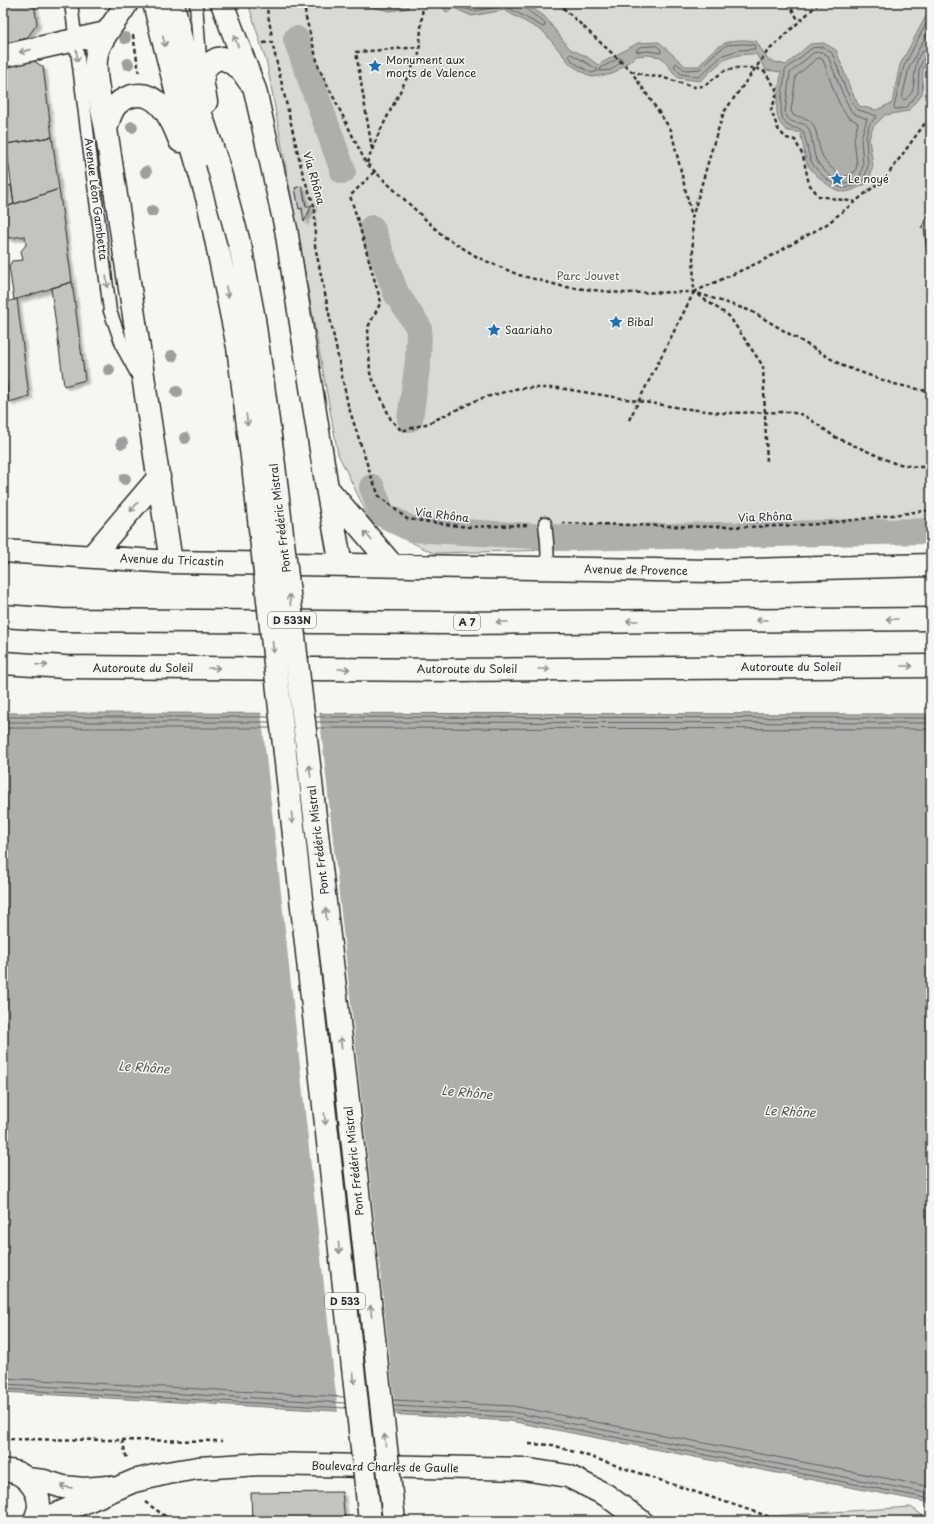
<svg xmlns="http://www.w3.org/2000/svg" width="934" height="1524" viewBox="0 0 934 1524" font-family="'Playpen Sans',sans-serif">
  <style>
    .green { fill: #d9d9d5; stroke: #828280 }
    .water { fill: #aeaeab; stroke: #7a7a78 }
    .pier { fill: #f6f6f2 }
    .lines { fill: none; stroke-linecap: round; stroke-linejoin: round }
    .shore { stroke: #5f5f5e; stroke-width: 1 }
    .canal { stroke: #aeaeab; stroke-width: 26 }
    .building { fill: #c3c3c0; stroke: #2b2b2b; filter: url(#shadow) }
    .lane-casing { stroke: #2b2b2b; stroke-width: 15 }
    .street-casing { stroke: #2b2b2b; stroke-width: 25 }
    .secondary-casing { stroke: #2b2b2b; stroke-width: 25 }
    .primary-casing { stroke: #2b2b2b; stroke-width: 25 }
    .highway-casing { stroke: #2b2b2b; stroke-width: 25 }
    .path { stroke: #2b2b2b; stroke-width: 2.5; stroke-dasharray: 4 3; stroke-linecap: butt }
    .lane { stroke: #f6f6f2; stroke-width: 12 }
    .street { stroke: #f6f6f2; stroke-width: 22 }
    .secondary { stroke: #f6f6f2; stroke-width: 22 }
    .primary { stroke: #f6f6f2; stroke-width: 22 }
    .highway { stroke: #f6f6f2; stroke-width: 22 }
    .primary-bridge-casing { stroke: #2b2b2b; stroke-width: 25; stroke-linecap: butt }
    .primary-bridge { stroke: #f6f6f2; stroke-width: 22 }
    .tree { fill: #9e9e9c }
    .oneway { stroke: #90908e }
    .labels { text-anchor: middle; stroke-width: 3; stroke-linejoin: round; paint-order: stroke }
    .shield { fill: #f6f6f2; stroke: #686867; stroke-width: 1 }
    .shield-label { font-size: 10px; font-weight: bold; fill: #2b2b2b }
    .poi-label { font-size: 11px; fill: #2b2b2b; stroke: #f6f6f2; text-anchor: start }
    .street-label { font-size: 11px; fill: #2b2b2b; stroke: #f6f6f2 }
    .park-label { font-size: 11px; fill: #565656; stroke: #f6f6f2 }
    .water-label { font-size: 12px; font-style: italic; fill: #525251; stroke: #f6f6f2 }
  </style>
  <defs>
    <filter id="shadow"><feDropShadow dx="3.5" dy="3.5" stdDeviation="1" flood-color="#0004"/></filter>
  </defs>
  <rect width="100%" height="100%" fill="#f6f6f2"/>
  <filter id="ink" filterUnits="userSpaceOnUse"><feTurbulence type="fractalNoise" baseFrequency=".025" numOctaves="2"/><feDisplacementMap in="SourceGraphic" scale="8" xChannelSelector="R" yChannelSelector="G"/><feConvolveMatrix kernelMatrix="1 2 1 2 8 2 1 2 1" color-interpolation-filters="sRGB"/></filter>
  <g filter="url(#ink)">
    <path class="green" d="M248,3H931V541L433,553L371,522L338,454L267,64Z
      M911,1507L930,1521H737L739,1518Z"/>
    <path class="water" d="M331,3H405L409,8L390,11L359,4L333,8Z
      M445,3L480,5L484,3H525L544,16L570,49L586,56L598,65L638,43L659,42L685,66H699C718,44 727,37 756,41L768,60L786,65L810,44L824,43L836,50L850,88L859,106L876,110L892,103L900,65L926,16L931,18V53L923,70L922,94L908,111L885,115L873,127L869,139L873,166L868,183C860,186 853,191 845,192C834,193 811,172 807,163C804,153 803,142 800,132C796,132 788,132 785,129C770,117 780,89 781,72L766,70L756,54C724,54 722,62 700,81L678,78L661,57L648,55L636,56L613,74L591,77L571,65L544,32L504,10L472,16L454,8L447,13L441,5Z
      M3,713L931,714V1503L510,1421L3,1392Z"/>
    <path class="pier" d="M261,711H319L396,1417L338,1413Z"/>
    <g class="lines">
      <path class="shore" d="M446,3L448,6L455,5L473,11L505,6L543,27L545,26V24C540,17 525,12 524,3
        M931,21L927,22L904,66L894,107L895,109L906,108L918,93L919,69L926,54L931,53
        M931,26L909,68L902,98L904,100L906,99C908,97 911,94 912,92C917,82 910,49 931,48
        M746,44L754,45L755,49L739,50L723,55L699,77L681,74L674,66L676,63L685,70L700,69L713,55L727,45Z
        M657,46L661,50V53L648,51L638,52L636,50L640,47Z
        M824,47L832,53L846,90L856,109L877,116L869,125L866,138L868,166L864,179C859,183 851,188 844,188C835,189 815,170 811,161C807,152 807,140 803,131C799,127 794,129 789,126C774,119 785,83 785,70L812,48Z
        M822,52L828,56L842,92L851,111L855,114L867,119L861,138L863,165L860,176C856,179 849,183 843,183C835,182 818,166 816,159C812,149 813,137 808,128C802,118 790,129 785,112L790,73L813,53Z
        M571,54L597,69L598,71L591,73L573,62L569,56Z
        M620,58L622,59V61L611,70L600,71L601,68Z
        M820,58L823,60C829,76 837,104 847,116C850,119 855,120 858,123L854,139L857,165L855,172L844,177C840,175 837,173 834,170C813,155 822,130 809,120C804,117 799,117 794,116L791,111L796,76L816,59Z
        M3,717H269
        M316,717L931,718
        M3,722H269
        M316,722L931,723
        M3,728H270
        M317,728L931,729
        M3,1378L344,1397
        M3,1384L345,1403
        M3,1389L345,1408
        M393,1400L513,1406L931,1487
        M393,1406L512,1412L931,1494
        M394,1411L511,1417L931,1499"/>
      <path class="canal" d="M296,39L343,171
        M372,228L396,293L419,328L418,361L410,419
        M372,487L382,514L411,529L566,538L931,531"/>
    </g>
    <path class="building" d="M3,3H34L37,24L27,38L3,44Z
      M31,59L43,67L52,137L6,144L3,128V66Z
      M52,137L59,189L14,204L6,144Z
      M11,185L14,204L3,208V187Z
      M302,186L306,207L312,205L304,222L302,208L299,209L295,188Z
      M59,189L72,282L14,300L9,266L12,261L23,260L21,251L26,245L25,236L9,238L5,234L3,208Z
      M931,211V254H927L924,228H921Z
      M72,282L85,380L64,386L51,288Z
      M17,299L29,396L9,402L3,352V303Z
      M342,1492L345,1521H252L251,1493Z"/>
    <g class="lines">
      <g class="lane-casing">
        <path id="lane" d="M71,3L110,311L124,350L137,374
          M196,3L201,73
          M545,523L547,542L548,568"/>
      </g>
      <g class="street-casing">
        <path id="street" d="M3,56L106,33"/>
      </g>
      <g class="secondary-casing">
        <path id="secondary" d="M3,1471C22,1469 39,1487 39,1506C39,1511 36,1516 35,1521
          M27,1479L44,1481L63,1487L84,1489L108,1487
          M36,1521L57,1514L134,1481L167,1473L198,1468L262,1464L523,1469L568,1476L606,1495L641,1521"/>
      </g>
      <g class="primary-casing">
        <path id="primary" d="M127,3C118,18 106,31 99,47C90,67 102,107 106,129L171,562
          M154,3L177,94L208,201L219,254
          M173,3L191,85L217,162
          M222,3L255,90L286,229L327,488L341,565
          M206,102L202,80L205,69L210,63L217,59L223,58L240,68L249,81
          M106,129C108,122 110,114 114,108C118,102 125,98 132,96C158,89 173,122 180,141
          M328,489L393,566
          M3,551L171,562L713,571L931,565
          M92,556L159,477"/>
      </g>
      <g class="highway-casing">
        <path id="highway" d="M3,616L61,620L453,623L931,619
          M3,663L65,667L449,670L931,666"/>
      </g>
      <path class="path" d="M266,3L272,37
        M304,3L306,18L319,68L366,163L443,236L479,258L519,275L565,287L622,293L694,292L751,311L843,366L894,384L931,392
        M558,3L631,71L671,130L692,217
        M788,3L799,21
        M133,35L139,72
        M263,43L272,42L303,175L315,208V246L348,405L370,473L379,496L407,519L467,527L527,525
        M631,71L648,76L661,77L694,87L704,86L724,71L737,68H756L765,72L776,89V97L771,110L778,129L786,138L795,140L803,156L809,184L819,196L855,202
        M372,149L356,52L420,47
        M367,163L377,137L419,54L423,3
        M374,172L350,196C362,231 370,267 381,302L368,327L370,373L391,420L402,431L429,423L479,399L519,388H559L681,408L722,413L789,412L804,415L835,437L894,463L917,467H931
        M694,292L764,260L827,224L886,177L931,115
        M698,295L729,316L763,366L767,464
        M629,420L694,292L692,218L714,142L724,112L767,52L819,3
        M562,523C647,525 732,530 817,524C855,520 893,515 931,510
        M3,1439L222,1441
        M122,1440L127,1459
        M529,1444L553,1445L574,1452
        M579,1453L782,1521
        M145,1502L172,1521"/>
      <use href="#lane" class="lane"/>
      <use href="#street" class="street"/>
      <use href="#secondary" class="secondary"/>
      <use href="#primary" class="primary"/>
      <use href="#highway" class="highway"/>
      <g class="primary-bridge-casing">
        <path id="primary-bridge" d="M217,162L241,250L254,319L274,465L346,1082L394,1521
          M219,254L238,347L253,465L370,1521"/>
      </g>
      <use href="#primary-bridge" class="primary-bridge"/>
    </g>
    <g class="tree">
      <circle cx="125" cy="38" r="6"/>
      <circle cx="128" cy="64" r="6"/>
      <circle cx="132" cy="127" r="6"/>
      <circle cx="146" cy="172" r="6"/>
      <circle cx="152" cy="211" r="6"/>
      <circle cx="172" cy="356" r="6"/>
      <circle cx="109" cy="370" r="6"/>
      <circle cx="177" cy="392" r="6"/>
      <circle cx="185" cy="438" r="6"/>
      <circle cx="122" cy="443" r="6"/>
      <circle cx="125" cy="479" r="6"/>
    </g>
    <defs><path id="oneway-shaft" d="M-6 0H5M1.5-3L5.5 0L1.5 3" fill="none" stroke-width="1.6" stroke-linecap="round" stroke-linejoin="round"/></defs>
    <g class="oneway">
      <use href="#oneway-shaft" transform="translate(164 41) rotate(76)"/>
      <use href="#oneway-shaft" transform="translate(236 41) rotate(-111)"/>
      <use href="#oneway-shaft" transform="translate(25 51) rotate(167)"/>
      <use href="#oneway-shaft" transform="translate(77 56) rotate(83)"/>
      <use href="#oneway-shaft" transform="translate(107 282) rotate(83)"/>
      <use href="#oneway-shaft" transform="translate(227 292) rotate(79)"/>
      <use href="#oneway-shaft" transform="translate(247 420) rotate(83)"/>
      <use href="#oneway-shaft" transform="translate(134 507) rotate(130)"/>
      <use href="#oneway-shaft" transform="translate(368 536) rotate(-130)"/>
      <use href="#oneway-shaft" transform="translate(290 600) rotate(-97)"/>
      <use href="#oneway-shaft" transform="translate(892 619) rotate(180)"/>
      <use href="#oneway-shaft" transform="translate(762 620) rotate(180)"/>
      <use href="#oneway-shaft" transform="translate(632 621) rotate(180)"/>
      <use href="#oneway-shaft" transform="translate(502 622) rotate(180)"/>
      <use href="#oneway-shaft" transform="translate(273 647) rotate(84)"/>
      <use href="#oneway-shaft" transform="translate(42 665) rotate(4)"/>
      <use href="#oneway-shaft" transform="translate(907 666)"/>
      <use href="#oneway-shaft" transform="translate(214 668)"/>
      <use href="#oneway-shaft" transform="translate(344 669)"/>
      <use href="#oneway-shaft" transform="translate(544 669)"/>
      <use href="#oneway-shaft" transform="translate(310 771) rotate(-97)"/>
      <use href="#oneway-shaft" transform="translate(292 818) rotate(84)"/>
      <use href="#oneway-shaft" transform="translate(326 914) rotate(-97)"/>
      <use href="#oneway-shaft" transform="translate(341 1043) rotate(-97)"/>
      <use href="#oneway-shaft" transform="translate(325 1119) rotate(84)"/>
      <use href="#oneway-shaft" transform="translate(339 1248) rotate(84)"/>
      <use href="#oneway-shaft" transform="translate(371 1311) rotate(-96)"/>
      <use href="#oneway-shaft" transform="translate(354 1378) rotate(84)"/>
      <use href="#oneway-shaft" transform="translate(385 1440) rotate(-96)"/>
      <use href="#oneway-shaft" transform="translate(66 1487) rotate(-172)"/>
    </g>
  </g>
  <defs>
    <g id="sight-bare" transform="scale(1.08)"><path d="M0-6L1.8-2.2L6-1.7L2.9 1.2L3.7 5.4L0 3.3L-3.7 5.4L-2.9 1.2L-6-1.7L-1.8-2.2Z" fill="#1f6fb2" stroke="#f6f6f2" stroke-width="2.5" paint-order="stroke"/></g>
  </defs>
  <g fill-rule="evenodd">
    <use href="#sight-bare" x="375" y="66"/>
    <use href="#sight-bare" x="837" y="179"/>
    <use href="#sight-bare" x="616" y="322"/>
    <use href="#sight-bare" x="494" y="330"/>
  </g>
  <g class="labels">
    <g class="shield">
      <rect x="268" y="612" width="48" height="16" rx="3"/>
      <rect x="454" y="614" width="26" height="16" rx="3"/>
      <rect x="325" y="1293" width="40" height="16" rx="3"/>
    </g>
    <g class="shield-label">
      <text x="292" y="624">D 533N</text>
      <text x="467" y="626">A 7</text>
      <text x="345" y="1305">D 533</text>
    </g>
    <g class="poi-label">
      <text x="386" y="64">Monument aux<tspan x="386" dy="13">morts de Valence</tspan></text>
      <text x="848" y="183">Le noyé</text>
      <text x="627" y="326">Bibal</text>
      <text x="505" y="334">Saariaho</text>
    </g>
    <g class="street-label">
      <text transform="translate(314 178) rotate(74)" y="4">Via Rhôna</text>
      <text transform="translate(96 199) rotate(83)" y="4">Avenue Léon Gambetta</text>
      <text transform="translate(442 515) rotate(7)" y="4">Via Rhôna</text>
      <text transform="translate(765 517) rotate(-2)" y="4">Via Rhôna</text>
      <text transform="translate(280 518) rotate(-97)" y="4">Pont Frédéric Mistral</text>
      <text transform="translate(172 560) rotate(2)" y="4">Avenue du Tricastin</text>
      <text transform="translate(636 570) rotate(1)" y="4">Avenue de Provence</text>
      <text x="791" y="671">Autoroute du Soleil</text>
      <text x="143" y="672">Autoroute du Soleil</text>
      <text x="467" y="673">Autoroute du Soleil</text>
      <text transform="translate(318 840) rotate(-97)" y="4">Pont Frédéric Mistral</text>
      <text transform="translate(354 1161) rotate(-96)" y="4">Pont Frédéric Mistral</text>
      <text transform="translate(385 1467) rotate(1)" y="4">Boulevard Charles de Gaulle</text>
    </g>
    <g class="park-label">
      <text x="588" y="280">Parc Jouvet</text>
    </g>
    <g class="water-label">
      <text transform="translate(144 1068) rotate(4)" y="4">Le Rhône</text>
      <text transform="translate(467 1093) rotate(5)" y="4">Le Rhône</text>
      <text transform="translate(790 1112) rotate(2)" y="4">Le Rhône</text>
    </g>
  </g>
  <rect width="934" height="1524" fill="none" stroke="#f6f6f2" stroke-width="16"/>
  <rect x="8" y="8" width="918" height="1508" fill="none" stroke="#2b2b2b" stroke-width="1.5" filter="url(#ink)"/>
</svg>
